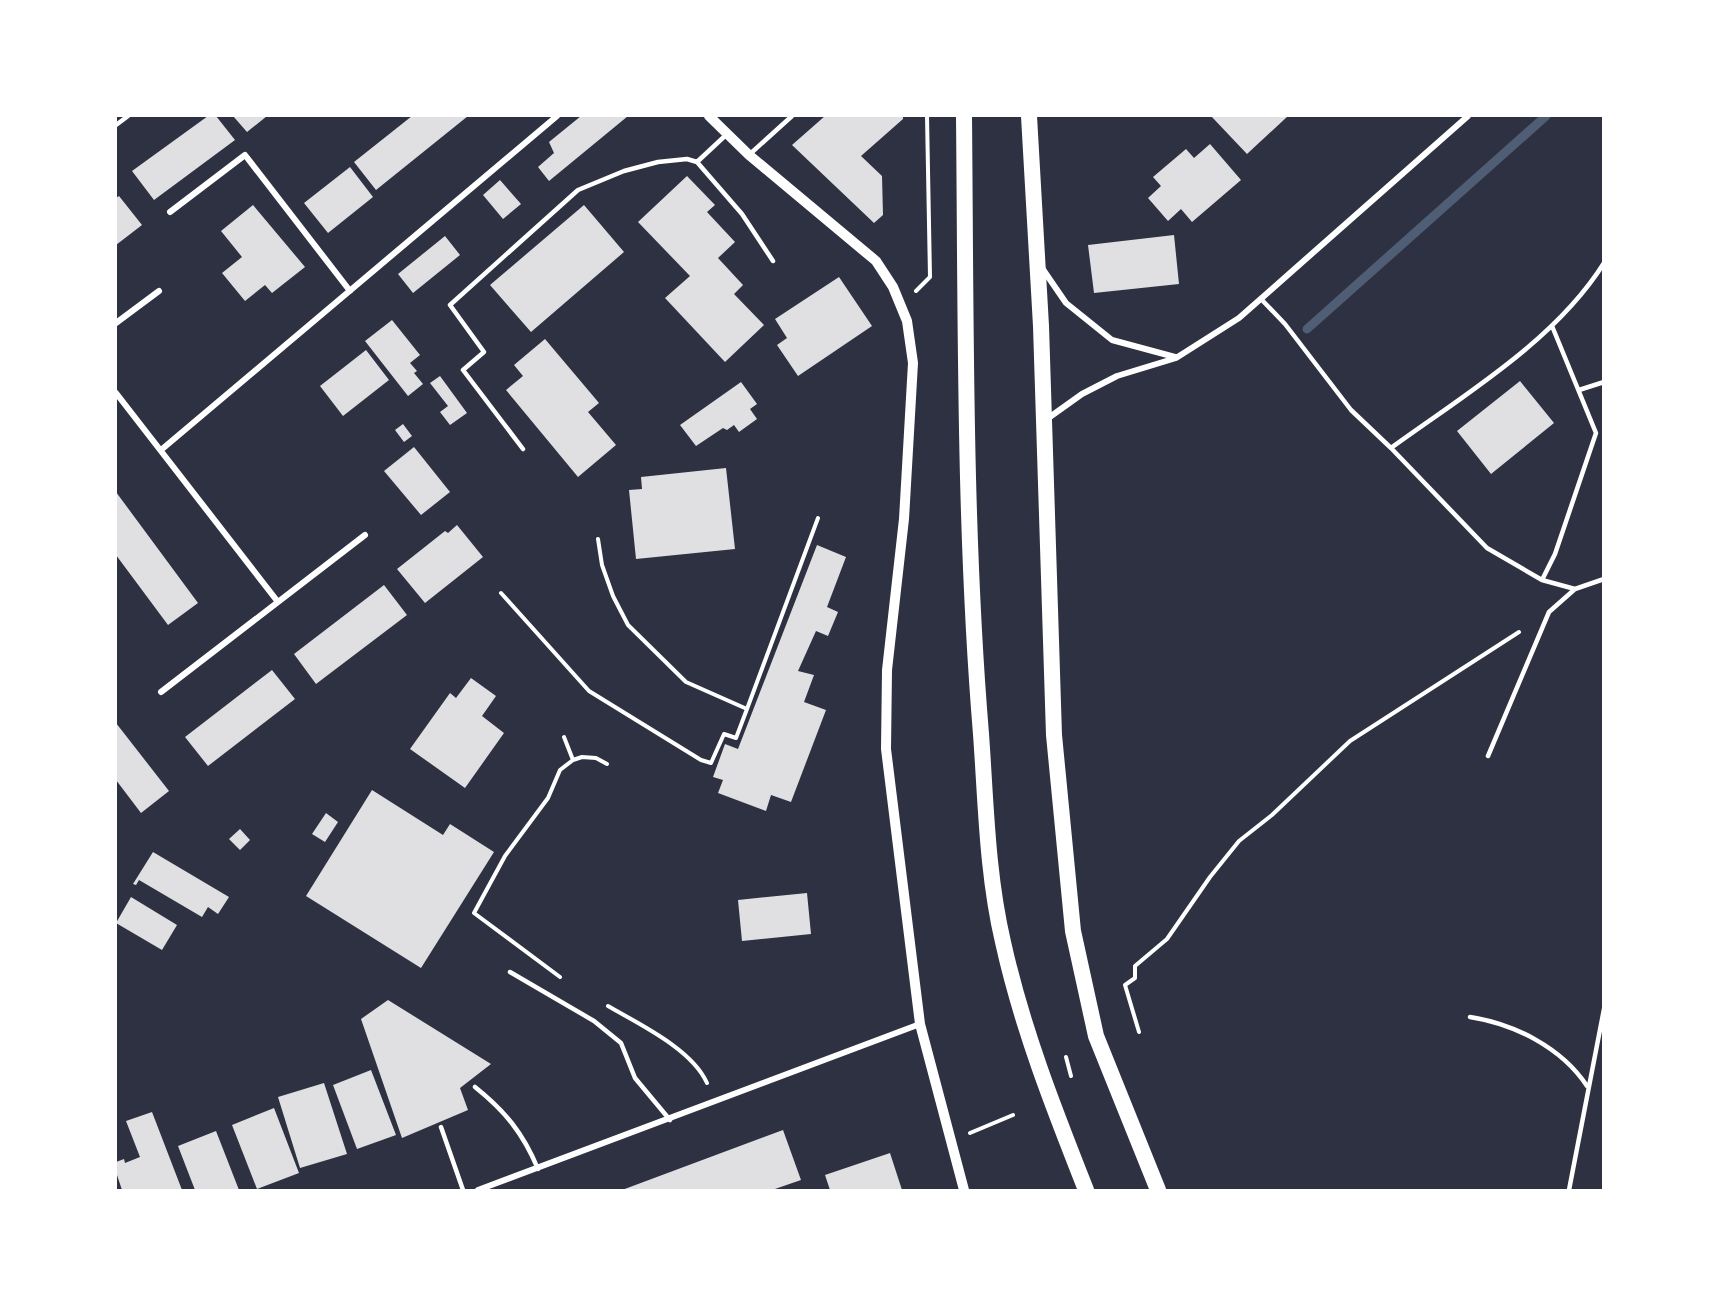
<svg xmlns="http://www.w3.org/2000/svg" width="1719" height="1306" viewBox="0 0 1719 1306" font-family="'Source Sans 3',sans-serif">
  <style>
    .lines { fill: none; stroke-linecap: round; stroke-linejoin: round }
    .stream { stroke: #4f5d75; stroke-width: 9 }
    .building { fill: #e0e0e3 }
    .path { stroke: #fff; stroke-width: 4 }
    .service { stroke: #fff; stroke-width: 4.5 }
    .minor { stroke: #fff; stroke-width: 6 }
    .tertiary { stroke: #fff; stroke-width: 10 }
    .trunk { stroke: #fff; stroke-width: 16 }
  </style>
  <rect width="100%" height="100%" fill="#2d3142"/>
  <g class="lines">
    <path class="stream" d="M1307,329L1546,116"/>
  </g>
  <path class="building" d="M208,116H216L235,140L154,200L132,171Z
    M233,116H267L247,132Z
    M412,116H468L376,190L354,162Z
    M581,116H628L549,181L538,167L554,153L549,142Z
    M825,116H903V119L861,156L882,176L883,215L874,223L792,145Z
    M1211,116H1288L1247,154Z
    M1210,144L1241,180L1192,222L1181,209L1168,221L1148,198L1161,186L1153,177L1186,149L1194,158Z
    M350,167L373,197L328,233L304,203Z
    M687,176L715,205L707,212L735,242L718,258L743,285L734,294L764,325L725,362L665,298L690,276L638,222Z
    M500,180L521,204L503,219L483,195Z
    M119,196L142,225L116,245V198Z
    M253,205L305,267L272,293L265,285L245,301L222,273L242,257L221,231Z
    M584,205L624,252L531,332L490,285Z
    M1174,235L1179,284L1094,293L1088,245Z
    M445,236L460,255L413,293L398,274Z
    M839,277L872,326L798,376L777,345L787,338L775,319Z
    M392,320L420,355L410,363L417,371L414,373L423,384L408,396L365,341Z
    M545,339L599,403L588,412L616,445L578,477L506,390L523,376L514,365Z
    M366,350L389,380L343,416L320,386Z
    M440,376L467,413L450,425L440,412L448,406L430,383Z
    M1520,381L1554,423L1491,474L1457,431Z
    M741,382L757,404L750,409L757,419L739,432L734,425L727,430L723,428L696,446L680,425Z
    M403,424L412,436L404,442L395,430Z
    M414,447L450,492L421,515L384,471Z
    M726,468L735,549L636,559L629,490L642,489L641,477Z
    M116,492L198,603L168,625L116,555Z
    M457,525L483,557L425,603L397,569L445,531L448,533Z
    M817,545L846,557L827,607L838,612L828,636L816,631L798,671L814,675L804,702L826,710L791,802L771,795L766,811L718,793L723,780L713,777L725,744L738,749Z
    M384,585L407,615L316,684L294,654Z
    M272,670L295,699L208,766L185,737Z
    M471,678L496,696L482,716L504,733L465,788L410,749L450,693L456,698Z
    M116,723L169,791L141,813L116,780Z
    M372,790L443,835L450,824L494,852L421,968L306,896Z
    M326,813L338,822L325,842L312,834Z
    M240,829L250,840L240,850L229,839Z
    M153,852L229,897L218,914L208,907L202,917L139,880L136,885L133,884Z
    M807,893L811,934L742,941L738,900Z
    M131,897L177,925L162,950L116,923Z
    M388,1000L491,1064L460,1088L468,1110L402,1138L361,1019Z
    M371,1070L396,1135L357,1149L333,1085Z
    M324,1083L347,1154L300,1168L278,1097Z
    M274,1108L299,1173L257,1189L232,1125Z
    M152,1112L182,1190H122L116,1172V1162L124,1159L125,1163L140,1157L126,1121Z
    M783,1130L801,1180L772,1190H622Z
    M216,1131L239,1190H195L178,1146Z
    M890,1153L902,1190H830L825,1175Z"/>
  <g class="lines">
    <path class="path" d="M916,291L930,277L927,116
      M598,539L602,565L613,596L628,625L686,682L747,709L818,518
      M501,593L589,691L701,760L711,763L724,734L736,738L747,709
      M564,737L573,760
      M560,977L474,913L505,856L548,798L560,770L573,760L582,757L596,758L607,764
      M608,1006C639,1024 692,1049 707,1083
      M1139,1032L1125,985L1135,978V966L1167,939L1210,877L1239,841L1272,815L1350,741L1519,632
      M1066,1057L1071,1076
      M970,1133L1013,1115"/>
    <path class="service" d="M116,125L128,116
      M750,154L792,116
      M697,162L727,134
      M1262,300L1285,324L1351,410L1391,448L1487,548L1542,580L1575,589
      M1579,390L1604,382
      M1391,448C1464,395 1555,341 1604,263
      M523,449L463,370L484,352L450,305L578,190L624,171L658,162L687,159L697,162L742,214L773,261
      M1542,580L1555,554L1596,433L1552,326
      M1488,756L1549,612L1575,589L1604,579
      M510,972L594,1021L621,1043L635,1078L670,1120
      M1470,1017C1515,1024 1562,1048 1587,1086
      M475,1087C505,1111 523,1133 538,1169
      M441,1127L463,1190
      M1569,1190L1604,1009"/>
    <path class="minor" d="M170,212L245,155L350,291
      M1042,268L1066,303L1112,340L1175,357
      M116,323L159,291
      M116,393L278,602
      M1047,419L1082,394L1117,376L1176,358L1239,318L1468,116
      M161,450L557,116
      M161,692L365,535
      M478,1190L920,1024"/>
    <path class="tertiary" d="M709,116L749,155L876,261L893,287L907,321L913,363L904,519L887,670L886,749L920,1024L964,1190"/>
    <path class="trunk" d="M964,116C966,322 964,528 981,734C986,803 987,874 1003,942C1022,1028 1054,1109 1086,1190
      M1029,116L1041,326L1054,735L1073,931L1096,1036L1158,1190"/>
  </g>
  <rect width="1719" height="1306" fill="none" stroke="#ffffff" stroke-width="234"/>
</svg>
